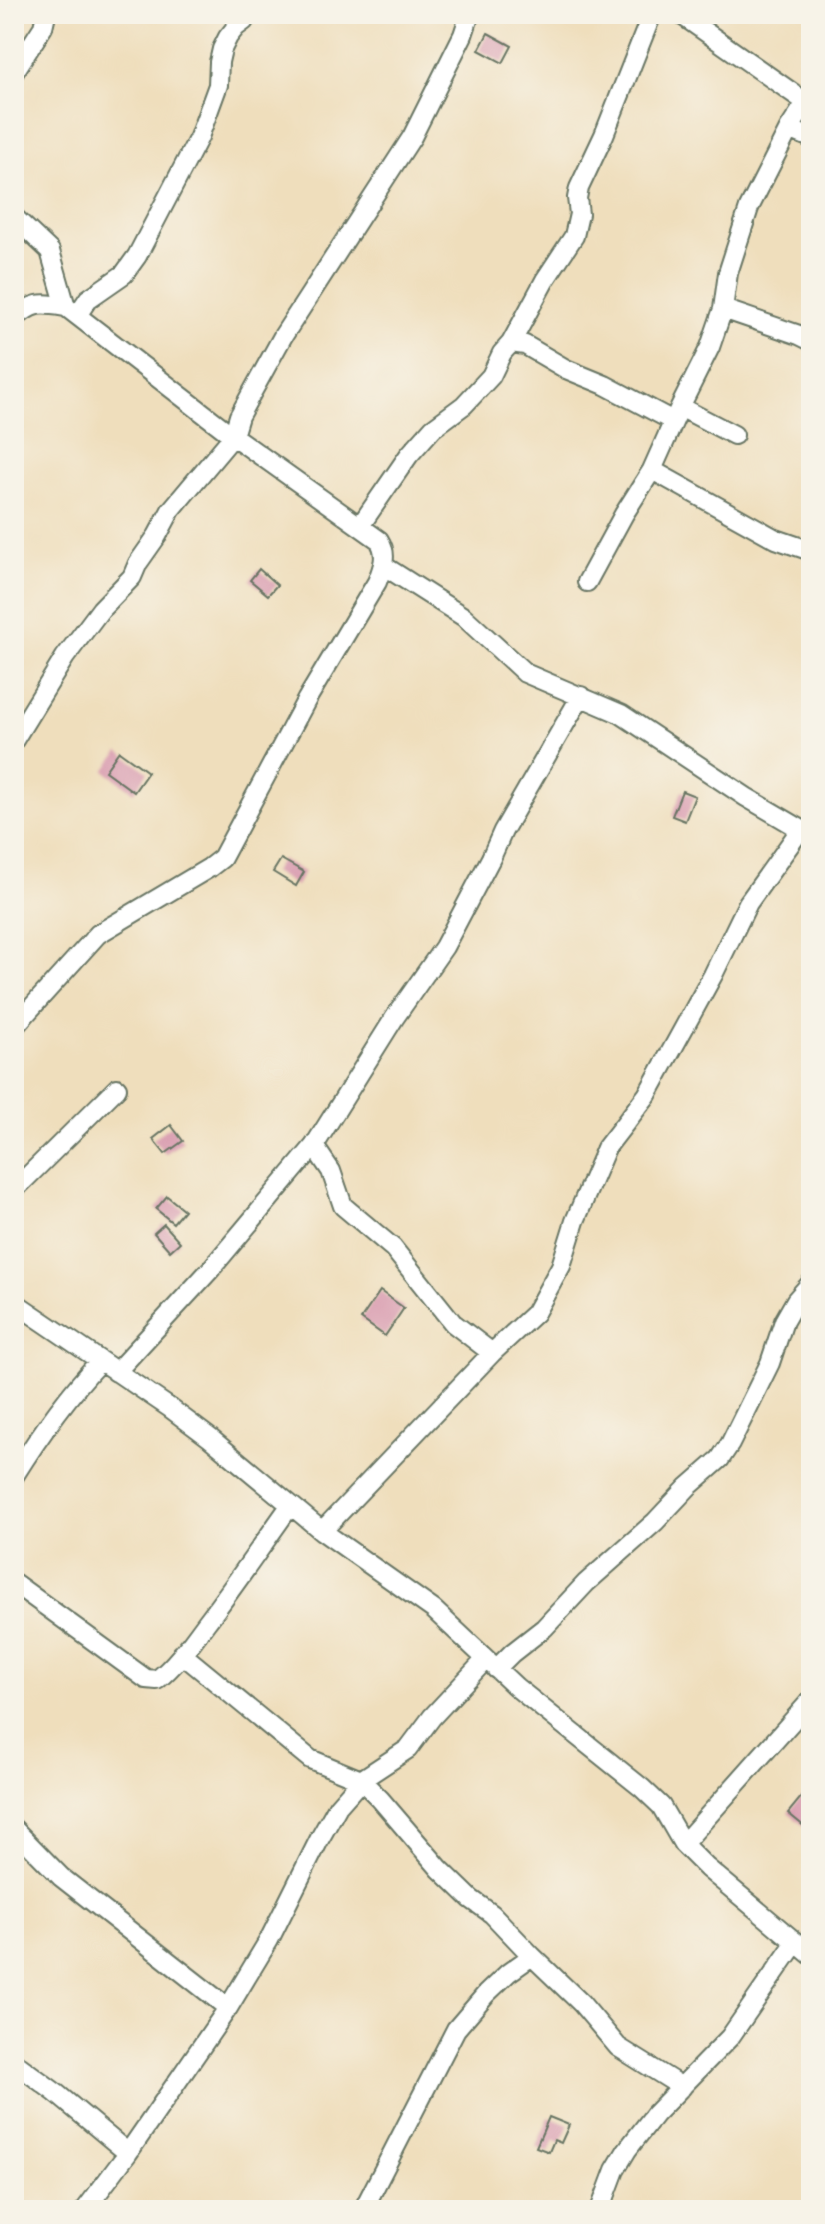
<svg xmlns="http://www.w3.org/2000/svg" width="825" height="2224" viewBox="0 0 825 2224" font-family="Vollkorn,serif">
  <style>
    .building { fill: #d796ac }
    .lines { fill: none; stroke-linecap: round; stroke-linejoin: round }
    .minor-casing { stroke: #687564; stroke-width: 22 }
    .minor { stroke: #fff; stroke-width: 18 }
  </style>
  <rect width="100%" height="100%" fill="#f7f3e8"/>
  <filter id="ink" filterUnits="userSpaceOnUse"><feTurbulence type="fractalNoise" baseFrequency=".0125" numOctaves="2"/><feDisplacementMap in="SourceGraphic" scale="16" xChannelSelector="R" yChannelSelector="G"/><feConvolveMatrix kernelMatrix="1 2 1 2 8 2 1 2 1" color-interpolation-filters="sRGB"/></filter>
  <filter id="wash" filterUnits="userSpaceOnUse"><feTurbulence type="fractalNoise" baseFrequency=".006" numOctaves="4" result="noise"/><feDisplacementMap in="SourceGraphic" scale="32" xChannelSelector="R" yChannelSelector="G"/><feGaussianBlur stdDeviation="1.8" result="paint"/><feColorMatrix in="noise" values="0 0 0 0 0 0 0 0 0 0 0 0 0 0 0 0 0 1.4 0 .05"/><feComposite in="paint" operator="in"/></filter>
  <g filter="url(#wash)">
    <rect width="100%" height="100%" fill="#efdebc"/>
    <g id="blocks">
      <path class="building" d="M488,33L512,46L503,63L479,50Z
        M259,569L277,585L268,595L250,580Z
        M119,751L148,772L134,792L105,771Z
        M682,791L695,796L685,821L672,816Z
        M281,859L304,872L296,886L273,872Z
        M171,1125L183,1141L165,1154L153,1139Z
        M167,1196L184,1210L173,1223L156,1209Z
        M164,1224L180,1242L170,1251L154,1233Z
        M380,1291L404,1308L385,1336L361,1319Z
        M811,1785V1832L788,1813Z
        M549,2117L569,2125L561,2143L554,2140L549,2152L536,2147Z"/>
    </g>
  </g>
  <g filter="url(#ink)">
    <use href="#blocks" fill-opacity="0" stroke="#687564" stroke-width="2"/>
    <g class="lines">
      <g class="minor-casing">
        <path id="minor" d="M680,14L807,103
          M14,72L43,27L46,14
          M789,129L811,138
          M14,217L50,251L66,307L233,436L379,540C388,554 383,567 377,582L307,699L222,858L209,868L98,934L14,1027
          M723,309L799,335L811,341
          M78,314L88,299L124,274L137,256L199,137L218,85L219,62L222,49L228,37L236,27L244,21L247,14
          M14,319C34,301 41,303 66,307
          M511,343L545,280L574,236L579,214L577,198L579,188L604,135L652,14
          M680,407L734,435
          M652,470L776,539L811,551
          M360,526L409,455L433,428L464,405L491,376L502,353L511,343L525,345L566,369L605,385L673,421
          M384,566L464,617L525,673L621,714L746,797L809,834
          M587,582L624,514L652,470L680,407L710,347L723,309L728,273L749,208L789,129L811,95
          M14,740L65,657L101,609L132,577L138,563L157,536L171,510L233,436L239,416L283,336L412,137L463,35L470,14
          M314,1146L331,1171L343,1206L393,1248L453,1323L492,1353
          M14,1190L117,1088
          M14,1302L170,1408L210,1438L322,1531L434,1610L516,1687L642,1788L661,1806L683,1844L707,1868L811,1955
          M116,1372L210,1270L314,1146L395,1017L444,947L491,858L503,831L581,696
          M14,1476C39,1436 67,1396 100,1361
          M322,1531L492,1353L535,1313L561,1266L575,1221L606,1148L647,1095L713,975L748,903L801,829
          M14,1583L146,1679L157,1680C177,1664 191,1643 206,1623C235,1585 262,1545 290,1506
          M182,1654L310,1759L361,1780L380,1799L440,1869L471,1899L492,1914L532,1956
          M496,1669L512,1653L544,1628L586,1583L655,1522L688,1487L720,1459L730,1444L770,1363L784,1321L796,1300L811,1283
          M14,1829L61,1877L228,2008
          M683,1844L811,1700
          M14,2062L56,2093L128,2153
          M85,2210L128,2153L228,2008L269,1940L320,1838L338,1806L361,1780L408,1749L432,1717L486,1659
          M363,2210L456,2029L486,1994L508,1973L532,1956L581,2003L618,2047L682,2087
          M600,2210L615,2170L627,2150L655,2114L730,2037L796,1942"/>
      </g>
      <use href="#minor" class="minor"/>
    </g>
  </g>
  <rect width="825" height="2224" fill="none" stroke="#f7f3e8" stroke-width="48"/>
</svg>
